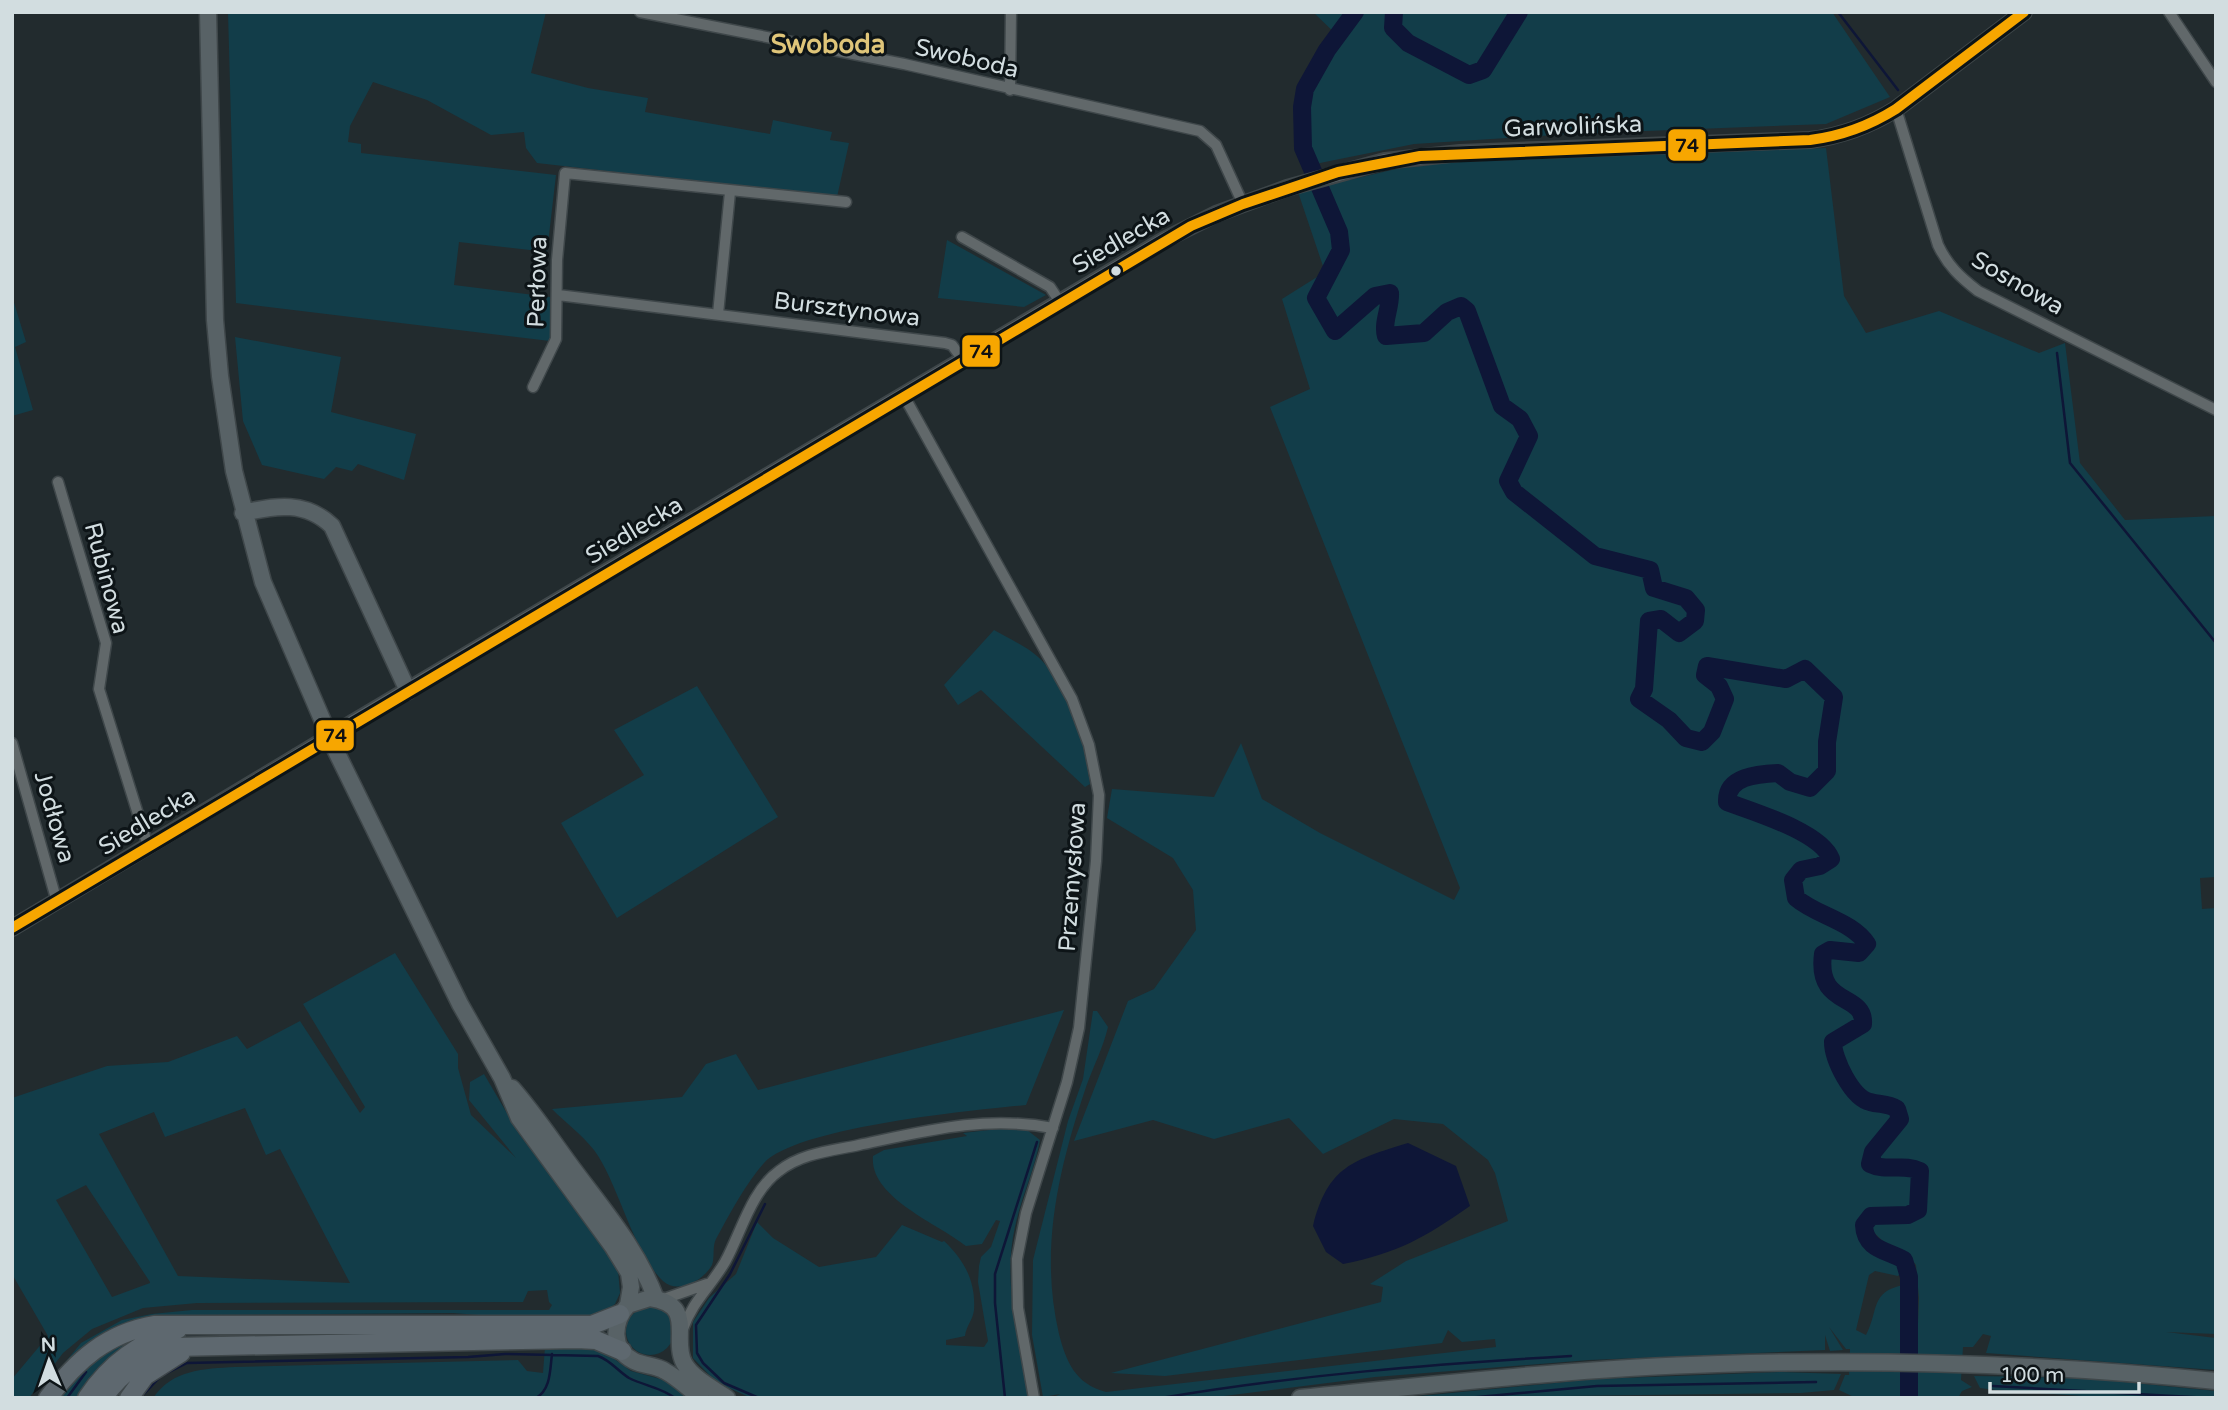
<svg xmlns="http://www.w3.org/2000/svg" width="2228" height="1410" viewBox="0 0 2228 1410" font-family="'Varela Round',sans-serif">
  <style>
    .green { fill: #123d49; fill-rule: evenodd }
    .water { fill: #0e1637 }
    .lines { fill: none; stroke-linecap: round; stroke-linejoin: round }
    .stream { stroke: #0e1637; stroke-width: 2.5 }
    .river { stroke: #0e1637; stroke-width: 18 }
    .street-casing { stroke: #3f474a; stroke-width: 13 }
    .secondary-casing { stroke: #3f474a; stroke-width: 18 }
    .primary-casing { stroke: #3f474a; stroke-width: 19 }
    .highway-casing { stroke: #3f474a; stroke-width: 21 }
    .street { stroke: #61686a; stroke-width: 10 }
    .secondary { stroke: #5d6569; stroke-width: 14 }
    .primary { stroke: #586266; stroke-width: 16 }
    .highway { stroke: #5e686f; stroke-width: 18 }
    .secondary-bridge-casing { stroke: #3f474a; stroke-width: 18; stroke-linecap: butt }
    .secondary-bridge { stroke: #5d6569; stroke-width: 14 }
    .bus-1-casing { stroke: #0d1417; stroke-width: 16 }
    .bus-1 { stroke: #f7a600; stroke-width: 10 }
    .bus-dot { fill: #d2dde0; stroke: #0d1417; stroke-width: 2.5 }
    .labels { text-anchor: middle; stroke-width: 6; stroke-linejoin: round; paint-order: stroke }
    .street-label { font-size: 24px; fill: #d2dde0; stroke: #0d1417 }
    .neighbourhood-label { font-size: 26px; font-weight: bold; fill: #dfc579; stroke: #0d1417 }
    .line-badge { stroke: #0d1417; stroke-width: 2.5 }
    .pale-badge-label { font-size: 19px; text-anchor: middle; font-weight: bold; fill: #111 }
  </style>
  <rect width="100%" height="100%" fill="#222b2e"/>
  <path class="green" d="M228,12H546L531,73L588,88L648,98L645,112L770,134L773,120L832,132L830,140L849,143L837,197L537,163L526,148L524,132L491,135L427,100L373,82L350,126L348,142L361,144V153L556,175L547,252L459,242L454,285L550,297V341L236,303Z
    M1313,12H1832L1890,97L1826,124L1569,134L1414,144L1320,163L1315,167C1301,112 1308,86 1341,39Z
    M1826,148L1844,296L1866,333L1939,311L2039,353L2065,343L2080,463L2125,520L2216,516V877L2200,878L2202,909L2216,908V1334L2166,1332L2216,1338V1370L1986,1353L1991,1336L1983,1334L1973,1347H1963L1961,1380L1972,1387L1962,1391L1958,1398H1915L1919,1298L1916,1265L1908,1255L1886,1244L1868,1227L1871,1222L1915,1215C1930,1201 1935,1166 1908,1161C1897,1159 1885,1164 1875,1162L1906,1114C1889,1126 1867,1142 1867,1164L1873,1171L1914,1174C1920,1185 1916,1200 1910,1211C1883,1209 1848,1204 1861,1242L1896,1262L1900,1273L1898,1276L1875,1271L1869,1275L1856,1330L1866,1335C1879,1310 1870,1292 1903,1285L1901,1398H1856L1839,1390L1845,1375H1849L1850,1349H1846L1829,1327L1843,1350L1830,1351L1825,1335V1350L1589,1360L1375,1377L1208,1398H1052L1060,1394L1043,1397L1032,1335L1033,1260L1068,1121L1083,1079L1093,1011H1097L1108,1027C1103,1048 1093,1067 1086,1087C1059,1168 1039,1249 1059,1334C1066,1361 1075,1384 1106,1392L1496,1347L1495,1339L1462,1342L1448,1330L1442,1343L1165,1376L1111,1373L1381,1302L1383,1287L1370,1284L1406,1261L1508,1221L1495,1173L1488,1160L1443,1124L1394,1119L1323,1154L1289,1118L1214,1139L1153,1120L1074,1141L1128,1001L1154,989L1196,930L1193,890L1173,858L1107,818L1112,789L1214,797L1241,743L1262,799L1320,833L1454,900L1460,888L1270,407L1310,389L1282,299L1325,272L1298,192L1396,169L1452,162Z
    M947,240L1046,295L1024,307L938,298Z
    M12,296L26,342L15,347L33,410L12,416Z
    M235,337L341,357L331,412L416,434L404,480L358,464L352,471L336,467L324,479L262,465L243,421Z
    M994,630C1011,640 1031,648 1044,663C1074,693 1084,744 1090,784L1085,787L981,690L958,705L944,685Z
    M697,686L778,817L617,918L561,823L644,775L614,730Z
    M395,953L458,1054V1068L471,1115L516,1158L469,1100L470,1082L484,1074L519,1134L593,1231L618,1270L620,1293L615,1304L600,1315L503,1317L453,1313L177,1315C106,1323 82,1342 39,1398H36L81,1343L122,1320L152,1314L192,1310H549L552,1305L549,1302L547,1290L528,1291L523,1302L197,1303L143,1308L92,1329L63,1353L29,1398H12V1379L48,1336L12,1274V1098L107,1066L168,1062L237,1036L247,1049L300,1021L360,1113L365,1107L303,1004ZM245,1108L266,1155L280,1149L350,1283L178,1276L99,1134L154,1112L165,1137ZM86,1185L150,1282V1283L112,1297L56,1200Z
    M1064,1010L1026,1105C974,1110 797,1127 764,1163C746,1183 729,1215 716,1239C712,1247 715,1257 712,1265C704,1280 678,1295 663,1281C633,1253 618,1182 594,1150C582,1135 565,1122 552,1109L682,1097L706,1064L736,1054L758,1090Z
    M1006,1128L1027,1130L1040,1140C1035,1169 1021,1198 1015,1227C1002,1283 1020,1342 1028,1398H751L716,1382L693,1358V1322L709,1298L736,1274L757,1222L773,1238L819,1267L876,1257L902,1225L942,1242L944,1241C964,1260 976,1281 974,1310C973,1320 966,1326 965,1336L946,1340V1345L984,1347L988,1341L978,1282L979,1266L981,1257L991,1247L1000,1221L996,1220L982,1244L966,1246C937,1223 869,1197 873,1156L884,1150L967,1136L963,1133Z
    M626 1331a24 24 0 1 1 48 0a24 24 0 1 1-48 0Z
    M153,1332L80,1398H56C94,1358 100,1349 153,1332Z
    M545,1347L599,1348L631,1371L664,1380L688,1398H153C173,1369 204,1369 235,1367L518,1360L527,1371L543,1373Z
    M1780,1372L1841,1374L1834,1390L1801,1393L1399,1398L1597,1379Z
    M1974,1376L2082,1378L2216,1391V1398H2111L1996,1390L1980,1388Z"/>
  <path class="water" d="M1408,1143L1456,1166L1470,1206C1424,1238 1398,1253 1343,1264L1326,1252L1313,1226C1328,1166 1353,1160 1408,1143Z"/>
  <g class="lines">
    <path class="stream" d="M1838,12L1898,90
      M2057,353L2070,463L2216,643
      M1993,1386L2210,1398
      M67,1398L86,1372
      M140,1398L161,1376L187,1363L468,1357L505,1354L598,1356C610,1360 618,1371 629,1378C645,1386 660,1387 675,1398
      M536,1398C551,1390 550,1369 552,1354
      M759,1398L724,1383L703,1363L697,1353L696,1325L730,1274L765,1204
      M1005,1398L995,1303V1274L1037,1142
      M1161,1398C1297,1375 1433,1364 1571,1356
      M1467,1398L1597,1386L1816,1382"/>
    <path class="river" d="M1355,12L1327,50L1305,89L1302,107L1303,148L1339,232L1341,250L1316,298L1335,331L1375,296L1390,293C1391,307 1382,323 1386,336L1424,333L1447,312L1461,306L1467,311L1502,406L1520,419L1529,436L1508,481L1514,492L1595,556L1650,570L1654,588L1686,598L1696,610L1695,621L1679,633L1661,619L1649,621L1644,689L1639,699L1669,720L1686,738L1702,742L1712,732L1725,699L1719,686L1705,675L1707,666L1786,679L1805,669L1834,697L1827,742V771L1810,788L1790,782L1778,773C1758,774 1726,776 1727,802C1754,812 1821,832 1831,859L1820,866L1801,870L1793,880L1796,898C1817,916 1852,921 1867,944L1859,953L1830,950L1823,954C1816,1008 1865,992 1863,1024L1833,1042C1833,1059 1852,1098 1870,1102C1881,1105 1887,1103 1897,1109L1900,1119L1873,1152L1870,1164C1886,1172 1904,1163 1920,1171L1918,1210L1908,1215L1871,1216L1864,1225C1865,1250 1887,1250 1904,1260L1909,1277V1398
      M1394,12L1393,28L1408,43L1469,75L1483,70L1519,12"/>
    <g class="street-casing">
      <path id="street" d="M640,12L904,64L1200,131L1216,145L1243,204
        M2169,12L2216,82
        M1010,90L1011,12
        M1896,109L1938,245C1948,266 1960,277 1978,291L2216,410
        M962,237L1050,287L1060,302
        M558,295L945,343L952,345L963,360
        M718,314L730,192
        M533,387L556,339L557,260L565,173L846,202
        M904,396L1072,699L1089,745L1099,795L1096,861L1079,1028L1067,1082L1026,1213L1017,1259L1018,1308L1034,1398
        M58,482L106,643L99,689L148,846
        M12,743L57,902
        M661,1300L707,1284
        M683,1329C692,1302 711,1286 725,1262C741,1233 751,1191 779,1171C802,1153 831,1151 859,1145C925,1131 985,1115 1053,1128"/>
    </g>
    <g class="secondary-casing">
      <path id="secondary" d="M354,722L1164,240L1216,214L1287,188L1385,161L1460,153L1810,140C1842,136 1869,126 1896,109L2024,12
        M12,928L296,757"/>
    </g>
    <g class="primary-casing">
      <path id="primary" d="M208,12L215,320L220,376L234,471L263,582L334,747L460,1004L502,1078L519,1118L613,1247L629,1273L631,1287L628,1305
        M243,513C276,505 306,501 332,526L408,691
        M512,1088C533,1112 549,1136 568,1162C600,1206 637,1247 656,1299
        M701,1398C689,1389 678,1378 665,1371C656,1365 644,1366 634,1361C610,1349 613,1322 628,1305L650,1298C697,1305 671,1338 684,1363C692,1378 714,1389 727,1398
        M1300,1398C1439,1384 1578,1368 1718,1364C1883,1359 2051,1364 2216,1381"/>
    </g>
    <g class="highway-casing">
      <path id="highway" d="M48,1398C77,1360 107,1333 155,1325H592L620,1314
        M87,1398C111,1362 139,1344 178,1329
        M103,1398C121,1373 144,1355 174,1347L577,1339L596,1340L622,1351
        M129,1398L145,1376L181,1353"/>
    </g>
    <use href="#street" class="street"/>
    <use href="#secondary" class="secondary"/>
    <use href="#primary" class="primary"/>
    <use href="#highway" class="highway"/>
    <g class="secondary-bridge-casing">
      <path id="secondary-bridge" d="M296,757L354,722"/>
    </g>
    <use href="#secondary-bridge" class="secondary-bridge"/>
    <g class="bus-1-casing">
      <path id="bus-1" d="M12,928L1191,226L1243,204L1338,172L1420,156L1810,140C1842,136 1869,126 1896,109L2024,12"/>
    </g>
    <use href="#bus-1" class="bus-1"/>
  </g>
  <circle class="bus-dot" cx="1116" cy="271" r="6"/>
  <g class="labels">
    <g class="street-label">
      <text transform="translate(967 58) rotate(13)" y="8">Swoboda</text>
      <text transform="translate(1573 126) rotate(-2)" y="8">Garwolińska</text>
      <text transform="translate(1121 240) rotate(-30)" y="8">Siedlecka</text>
      <text transform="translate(537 282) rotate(-88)" y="8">Perłowa</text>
      <text transform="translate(2018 283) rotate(30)" y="8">Sosnowa</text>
      <text transform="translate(847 309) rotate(7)" y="8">Bursztynowa</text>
      <text transform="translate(634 530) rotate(-31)" y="8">Siedlecka</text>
      <text transform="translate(107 578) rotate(75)" y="8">Rubinowa</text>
      <text transform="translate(55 817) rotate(74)" y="8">Jodłowa</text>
      <text transform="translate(147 821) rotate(-31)" y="8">Siedlecka</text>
      <text transform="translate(1072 877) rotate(-86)" y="8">Przemysłowa</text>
    </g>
    <g class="neighbourhood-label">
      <text x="828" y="53">Swoboda</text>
    </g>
  </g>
  <g class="line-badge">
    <rect x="1667" y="128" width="40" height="34" rx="7" fill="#f7a600"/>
    <rect x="961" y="334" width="40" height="34" rx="7" fill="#f7a600"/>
    <rect x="315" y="719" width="40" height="33" rx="7" fill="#f7a600"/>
  </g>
  <g class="pale-badge-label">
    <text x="1687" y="152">74</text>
    <text x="981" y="358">74</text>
    <text x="335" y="742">74</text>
  </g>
  <rect width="2228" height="1410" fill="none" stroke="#d2dde0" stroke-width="28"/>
  <g transform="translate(49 1361) rotate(358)" stroke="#0d1417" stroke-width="5" paint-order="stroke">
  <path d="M0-5L12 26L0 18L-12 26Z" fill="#d2dde0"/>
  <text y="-10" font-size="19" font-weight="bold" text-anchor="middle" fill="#d2dde0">N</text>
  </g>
  <path d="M1990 1382v10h149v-10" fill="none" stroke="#d2dde0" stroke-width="3.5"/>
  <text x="2000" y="1382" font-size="21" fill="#d2dde0" stroke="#0d1417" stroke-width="5" paint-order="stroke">100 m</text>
</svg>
